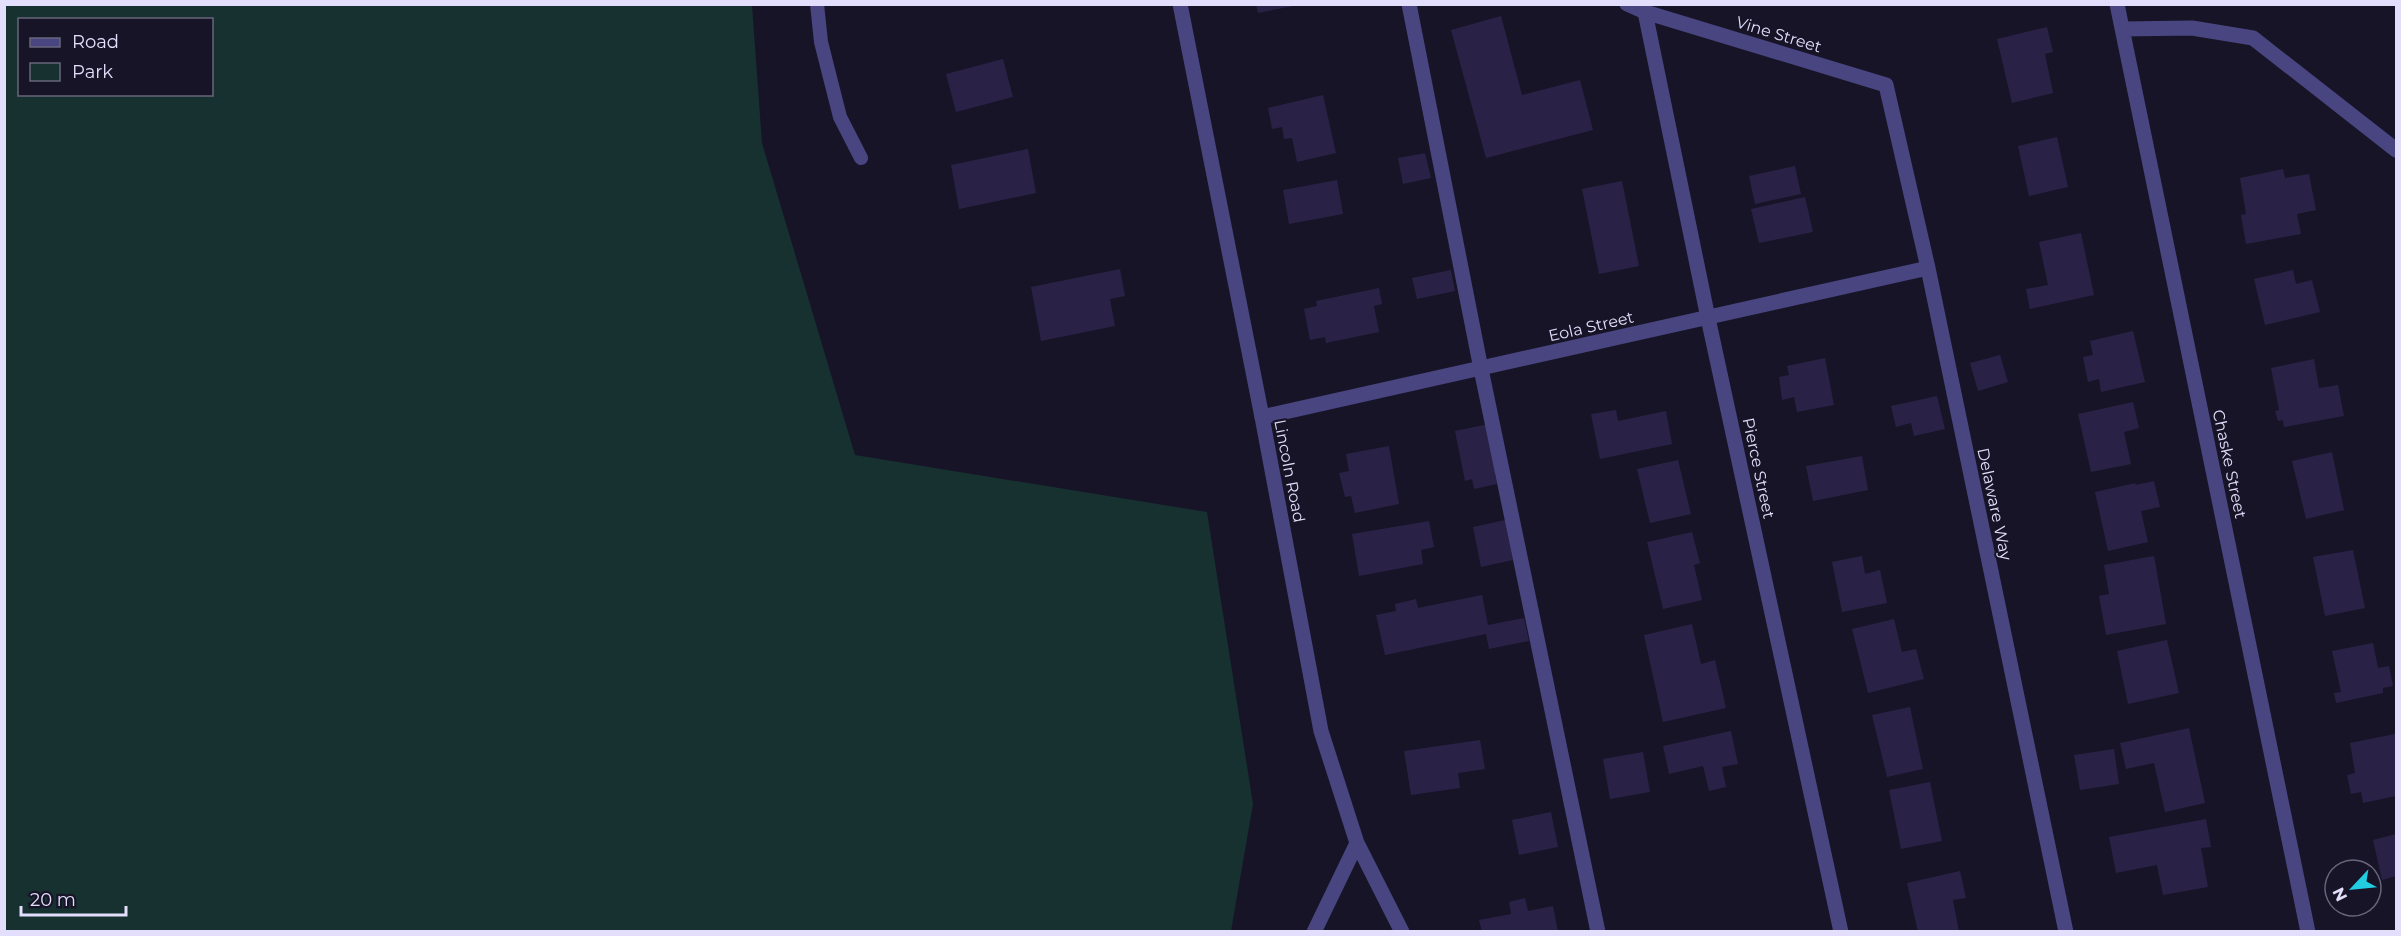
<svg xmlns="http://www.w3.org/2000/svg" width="2401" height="936" viewBox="0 0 2401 936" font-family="Montserrat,sans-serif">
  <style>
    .green { fill: #173030; fill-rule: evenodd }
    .building { fill: #2a2246 }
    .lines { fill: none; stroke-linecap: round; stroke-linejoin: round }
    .service { stroke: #484580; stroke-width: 14 }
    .minor { stroke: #484580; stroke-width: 15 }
    .tertiary { stroke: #484580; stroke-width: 15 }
    .labels { text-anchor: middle; stroke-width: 4.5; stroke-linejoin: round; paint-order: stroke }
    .street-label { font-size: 16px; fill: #e2defb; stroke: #171427 }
  </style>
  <rect width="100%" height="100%" fill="#171427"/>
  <path class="green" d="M5,4L752,5L762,143L855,455L1207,512L1253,804L1231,931H5ZM20,20H212V94H20Z"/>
  <path class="building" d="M1256,4H1293V6L1258,13Z
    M1501,16L1522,95L1580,80L1593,130L1486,158L1451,30Z
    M2047,27L2053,52L2045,54L2053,93L2012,103L1997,39Z
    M1003,59L1013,97L956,112L946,74Z
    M1323,95L1336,153L1297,162L1292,138L1284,139L1282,127L1272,129L1268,108Z
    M2057,137L2068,187L2029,196L2018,146Z
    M1028,149L1036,193L959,209L951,165Z
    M1425,153L1431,178L1403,184L1398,158Z
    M1795,166L1801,194L1755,204L1749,176Z
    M2283,169L2285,178L2309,174L2316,210L2297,214L2301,234L2246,244L2241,215L2246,214L2240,178Z
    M1337,180L1343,214L1289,224L1283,190Z
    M1622,181L1639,266L1599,274L1582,189Z
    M1805,197L1813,232L1759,243L1751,209Z
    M2081,233L2094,295L2030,309L2026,289L2048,285L2039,242Z
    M1120,269L1125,296L1110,299L1115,326L1041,341L1031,287Z
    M1451,270L1455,291L1417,299L1412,278Z
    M2293,270L2296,284L2312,280L2320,312L2265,325L2254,279Z
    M1379,288L1382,304L1374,306L1379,332L1326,343L1325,337L1310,340L1304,309L1317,306L1316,301Z
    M2133,331L2145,382L2101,392L2099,379L2088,382L2083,357L2093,355L2090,341Z
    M2000,355L2008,382L1978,391L1970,363Z
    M1825,358L1834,405L1797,412L1794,397L1782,400L1779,377L1789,375L1787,366Z
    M2314,359L2319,388L2338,385L2344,416L2284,427L2283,420L2278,421L2275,411L2279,410L2271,368Z
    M1937,396L1945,429L1914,436L1911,423L1896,427L1891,406Z
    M2133,402L2139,428L2124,432L2131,464L2091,472L2078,414Z
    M1616,410L1618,421L1666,411L1672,444L1600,459L1591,414Z
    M1489,424L1500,473L1495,474L1497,484L1474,489L1472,479L1465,481L1455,431Z
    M1389,446L1399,504L1355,513L1351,496L1345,497L1339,473L1349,471L1346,454Z
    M2332,452L2344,510L2306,519L2292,461Z
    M1862,456L1868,490L1813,501L1806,466Z
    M1678,460L1691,514L1650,523L1637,469Z
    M2154,481L2160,507L2141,511L2148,542L2108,551L2095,492L2136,483L2135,485Z
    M1505,520L1513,560L1481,567L1473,527Z
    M1429,521L1434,547L1421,550L1423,564L1359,576L1352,534Z
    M1692,532L1700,563L1694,565L1702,600L1663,609L1647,542Z
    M2353,550L2365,608L2325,616L2313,557Z
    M1862,556L1865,574L1880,570L1887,603L1842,612L1832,562Z
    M2154,556L2166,624L2106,635L2099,596L2109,594L2104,565Z
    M1482,595L1488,625L1524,618L1529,641L1489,649L1486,634L1385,655L1376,615L1396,611L1395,604L1416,599L1418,608Z
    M1894,619L1902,652L1916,649L1924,679L1868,693L1852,629Z
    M1692,624L1701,664L1715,660L1726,708L1663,722L1644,635Z
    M2167,640L2179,693L2128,704L2117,651Z
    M2373,643L2378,668L2389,666L2393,686L2383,688V693L2336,703L2334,693L2341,692L2332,651Z
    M1910,707L1923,769L1887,777L1872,715Z
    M2189,728L2205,803L2165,812L2154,763L2126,769L2120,743Z
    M1731,731L1738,764L1722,767L1726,787L1709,791L1703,766L1669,774L1663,746Z
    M2395,734L2396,796L2363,803L2361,792L2351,794L2347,775L2355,773L2350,743Z
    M1480,740L1485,769L1458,773L1460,788L1411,795L1404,751Z
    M2114,749L2119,784L2080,790L2074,755Z
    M1643,752L1650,792L1610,799L1603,759Z
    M1930,782L1942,841L1901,849L1889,790Z
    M1551,812L1558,847L1519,855L1512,820Z
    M2206,819L2211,847L2201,848L2208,887L2163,895L2157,865L2116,873L2109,837Z
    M2396,834V876L2382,880L2373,840Z
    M1960,871L1966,898L1953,900L1959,932H1918L1907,883Z
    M1525,898L1528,911L1553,906L1558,932H1482L1479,920L1511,914L1509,902Z"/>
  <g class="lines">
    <path class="service" d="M817,4L821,42L840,117L861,158"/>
    <path class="minor" d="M1409,4L1481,369L1598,932
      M1627,4L1645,12L1886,85L1928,268L2066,932
      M2117,4L2308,932
      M1645,12L1708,318L1841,932
      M2123,29L2192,28L2253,38L2396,150
      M1262,417L1928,268"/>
    <path class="tertiary" d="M1180,4L1262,417L1321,731L1357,843L1402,932
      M1314,932L1357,843"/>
  </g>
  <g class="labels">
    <g class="street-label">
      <text transform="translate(1779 34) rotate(17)" y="6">Vine Street</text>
      <text transform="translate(1591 326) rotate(-13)" y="6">Eola Street</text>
      <text transform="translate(2230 464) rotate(78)" y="6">Chaske Street</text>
      <text transform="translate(1759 468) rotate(78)" y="6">Pierce Street</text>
      <text transform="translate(1290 471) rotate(79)" y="6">Lincoln Road</text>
      <text transform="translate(1995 504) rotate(78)" y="6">Delaware Way</text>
    </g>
  </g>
  <rect width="2401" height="936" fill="none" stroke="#e2defb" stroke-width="12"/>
  <rect x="18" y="18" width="195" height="78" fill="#171427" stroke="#68657c" stroke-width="1.5"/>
  <rect x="30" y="38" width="30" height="9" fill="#484580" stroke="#68657c" stroke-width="1.5"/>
  <text x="72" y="48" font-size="18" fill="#e2defb">Road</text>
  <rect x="30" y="63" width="30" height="18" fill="#173030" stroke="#68657c" stroke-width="1.5"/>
  <text x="72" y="78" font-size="18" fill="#e2defb">Park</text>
  <g transform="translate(2353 888) rotate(244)"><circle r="28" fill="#171427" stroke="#68657c" stroke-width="1.5"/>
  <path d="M0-4.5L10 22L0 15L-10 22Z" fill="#23cde1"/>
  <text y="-9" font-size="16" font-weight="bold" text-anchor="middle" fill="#e2defb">N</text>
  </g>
  <path d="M21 906v9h105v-9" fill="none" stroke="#e2defb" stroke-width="3"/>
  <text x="30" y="906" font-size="18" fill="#e2defb" stroke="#171427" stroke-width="4.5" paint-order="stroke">20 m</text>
</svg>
